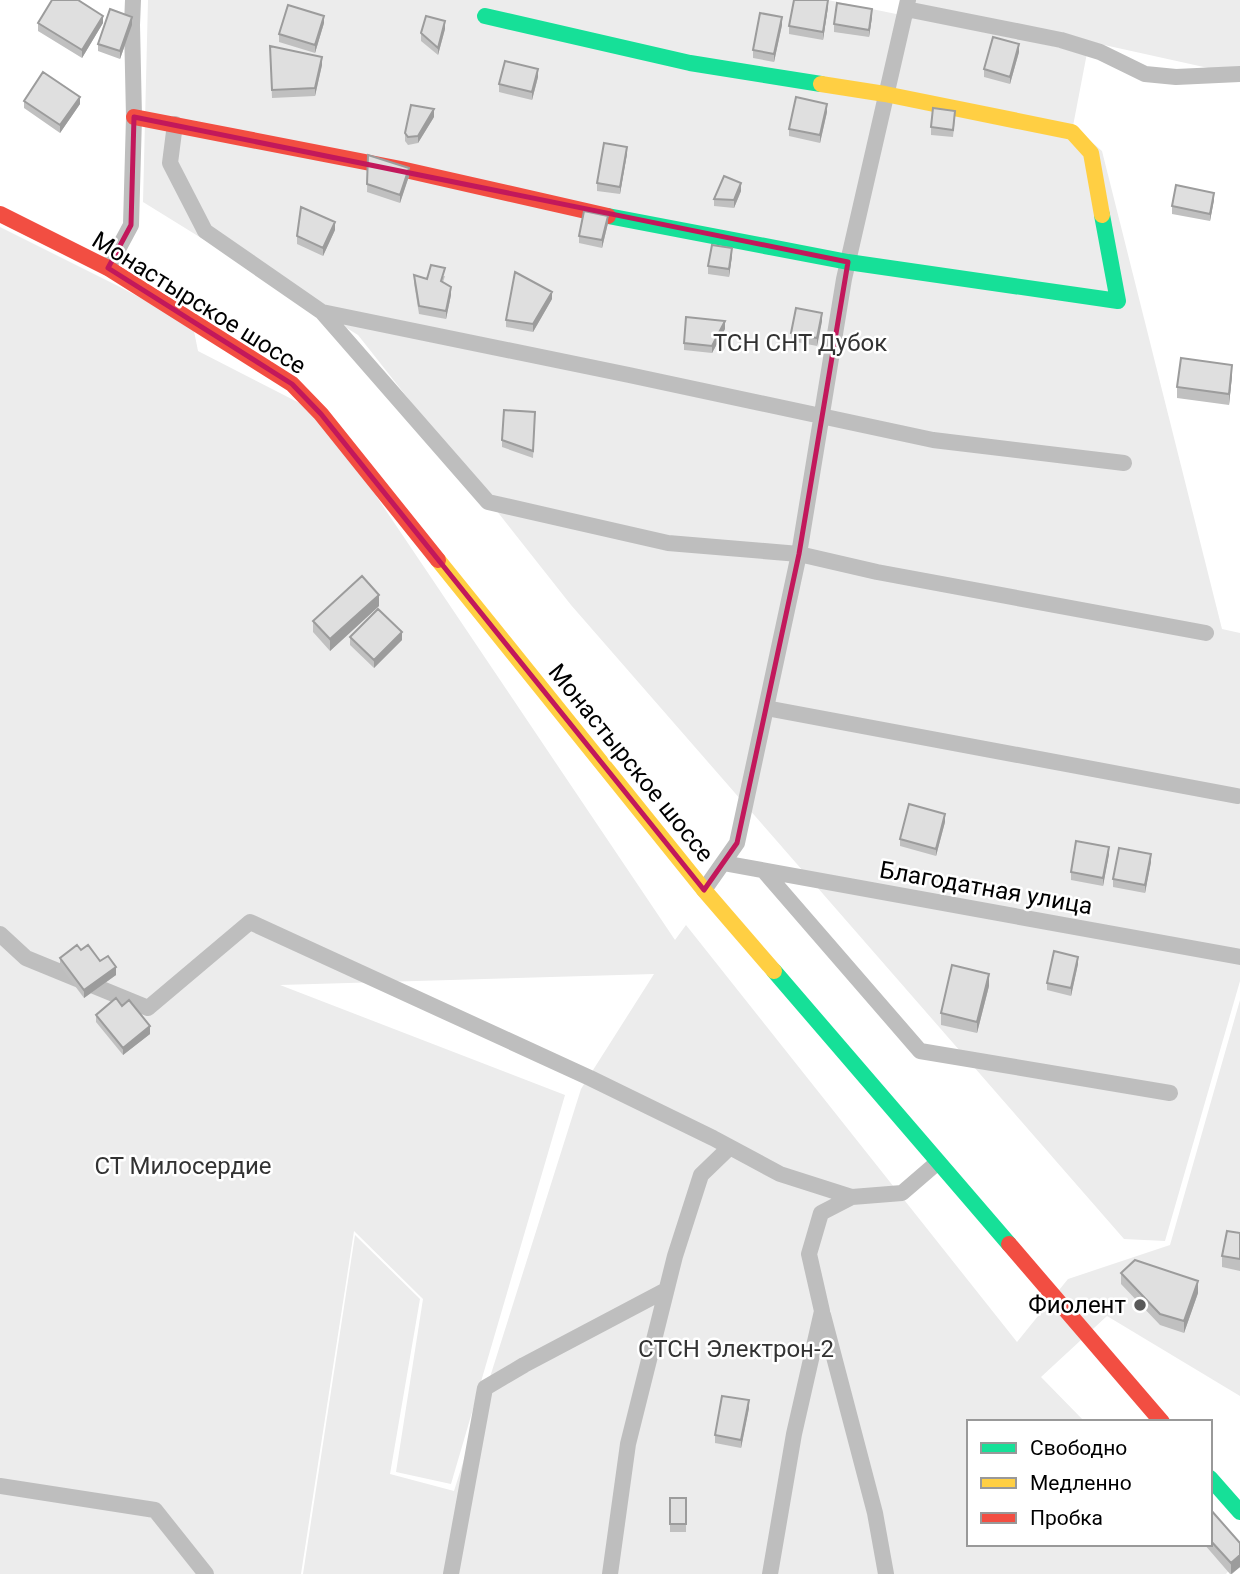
<svg xmlns="http://www.w3.org/2000/svg" width="1240" height="1574" viewBox="0 0 1240 1574" font-family="Roboto,sans-serif">
  <style>
    .green { fill: #ececec }
    .lines { fill: none; stroke-linecap: round; stroke-linejoin: round }
    .street { stroke: #bebebe; stroke-width: 16 }
    .fast { stroke: #16e098; stroke-width: 16 }
    .slow { stroke: #ffcf43; stroke-width: 16 }
    .jam { stroke: #f24e42; stroke-width: 16 }
    .wall { fill: #c0c0c0 }
    .shaded-wall { fill: #9c9c9c }
    .building { fill: #dfdfdf; stroke: #9c9c9c; stroke-width: 2 }
    .marked { fill: none; stroke: #c2185b; stroke-width: 5; stroke-linejoin: round }
    .poi-dot { fill: #595959; stroke: #fff; stroke-width: 2.5 }
    .labels { text-anchor: middle; stroke-width: 5; stroke-linejoin: round; paint-order: stroke }
    .street-label { font-size: 24px; fill: #000; stroke: #fff }
    .park-label { font-size: 24px; fill: #333; stroke: #fff }
    .poi-label { font-size: 24px; fill: #000; stroke: #fff; text-anchor: end }
  </style>
  <rect width="100%" height="100%" fill="#fff"/>
  <path class="green" d="M148,0H828L1087,53L1073,126L1102,151L1222,629L1240,633V981L1165,1241L1124,1239L571,605L358,335L143,202Z
    M900,0H1240V75Z
    M0,227L120,287L193,326L198,351L321,414L675,940L686,925L1017,1342L1068,1279L1170,1245L1240,1000V1396L1107,1316L1041,1377L1085,1422H969V1544H1205L1230,1569L1226,1574H303L355,1235L420,1299L390,1474L454,1491L581,1089L654,974L280,985L565,1095L451,1484L396,1472L423,1299L354,1231L301,1574H0Z"/>
  <g class="lines">
    <path class="street" d="M906,9L1061,40L1100,52L1145,74L1176,77L1240,74
      M175,124L170,163L205,231L322,312L488,502L668,543L799,554L877,572L1206,633
      M108,268L131,225L134,117L132,25L133,0
      M322,312L629,375L933,440L1124,463
      M766,708L1237,796
      M723,863L1240,957
      M764,871L920,1051L1170,1093
      M704,890L737,843L799,554L844,279L908,0
      M0,934L26,958L148,1008L250,922L590,1078L713,1138L780,1174L852,1197L902,1193L938,1162
      M823,1315L875,1513L886,1574
      M0,1486L155,1510L206,1574
      M451,1574L485,1388L524,1365L666,1290
      M610,1574L628,1444L675,1256L701,1175L730,1147
      M770,1574L794,1434L822,1311L809,1254L821,1213L852,1197"/>
    <path class="fast" d="M485,16L690,63L821,84
      M608,216L848,262L1118,301L1102,215
      M774,971L1009,1244
      M1210,1478L1240,1512"/>
    <path class="slow" d="M821,84L885,94L1072,132L1091,153L1102,215
      M438,560L704,890L774,971"/>
    <path class="jam" d="M134,117L401,169L608,216
      M0,214L108,268L292,384L321,414L438,560
      M1009,1244L1162,1422"/>
  </g>
  <path class="wall" d="M828,7L823,40L789,34V26Z
    M872,17L869,37L834,32V24Z
    M38,23H103L82,58L38,31Z
    M324,23L315,53L279,42V34Z
    M132,25L120,59L98,51V44Z
    M782,25L774,62L753,58V50Z
    M445,29L438,55L421,41V33Z
    M270,46L322,65L315,96L272,98Z
    M1019,52L1010,84L984,77V69Z
    M538,77L532,100L499,92V84Z
    M24,101L80,104L60,133L24,108Z
    M827,112L820,143L789,136V129Z
    M434,117L418,143L408,145L405,141V133Z
    M955,118L953,137L931,135V127Z
    M627,154L620,194L597,191V183Z
    M368,155L409,176L400,203L367,192Z
    M741,191L734,208L714,206V199Z
    M1214,200L1210,221L1172,214V206Z
    M608,223L602,248L579,243V236Z
    M335,230L323,256L297,244V236Z
    M732,256L729,277L708,274V266Z
    M414,275L427,279L445,276L443,282L451,295L446,319L419,314L414,283Z
    M552,299L533,332L506,327V320Z
    M822,321L817,346L791,341V333Z
    M725,329L712,353L684,350V343Z
    M1232,376L1229,405L1177,398V387Z
    M535,420L533,458L502,447V440Z
    M379,606L330,651L313,632V621Z
    M350,637L402,640L374,668L350,645Z
    M945,822L936,856L900,846V839Z
    M1109,854L1103,886L1071,880V872Z
    M1151,862L1145,893L1113,887V879Z
    M81,950L100,961L116,975L84,998L60,966V958Z
    M1078,964L1071,996L1047,990V983Z
    M989,986L977,1033L941,1025V1013Z
    M122,1006L150,1034L123,1055L96,1022V1015Z
    M1240,1233V1271L1222,1267V1256Z
    M1121,1273L1198,1293L1184,1333L1160,1325L1121,1284Z
    M749,1408L741,1448L715,1443V1435Z
    M670,1498H686V1532H670Z
    M1210,1509L1240,1543V1567L1232,1574H1230L1204,1544H1210Z"/>
  <path class="shaded-wall" d="M828,0V7L823,40V32Z
    M872,9V17L869,37V30Z
    M103,16V23L82,58V50Z
    M324,16V23L315,53V45Z
    M132,17V25L120,59V51Z
    M782,17V25L774,62V54Z
    M445,21V29L438,55V48Z
    M1019,44V52L1010,84V77Z
    M322,57V65L315,96V88Z
    M538,69V77L532,100V92Z
    M80,97V104L60,133V125Z
    M827,104V112L820,143V135Z
    M434,109V117L418,143V136Z
    M627,147V154L620,194V187Z
    M409,168V176L400,203V195Z
    M741,183V191L734,208V200Z
    M1214,193V200L1210,221V214Z
    M608,216V223L602,248V240Z
    M335,222V230L323,256V248Z
    M732,248V256L729,277V269Z
    M451,287V295L446,319V311Z
    M552,292V299L533,332V324Z
    M822,313V321L817,346V338Z
    M725,321V329L712,353V346Z
    M1232,365V376L1229,405V394Z
    M379,595V606L330,651V639Z
    M402,632V640L374,668V660Z
    M945,814V822L936,856V849Z
    M1109,847V854L1103,886V878Z
    M1151,854V862L1145,893V885Z
    M1078,957V964L1071,996V988Z
    M116,967V975L84,998V990Z
    M989,974V986L977,1033V1022Z
    M150,1026V1034L123,1055V1048Z
    M1198,1281V1293L1184,1333V1321Z
    M749,1400V1408L741,1448V1440Z
    M1240,1555V1567L1231,1574V1563Z"/>
  <path class="building" d="M52,0H78L103,16L82,50L38,23Z
    M794,0H828L823,32L789,26Z
    M837,3L872,9L869,30L834,24Z
    M288,5L324,16L315,45L279,34Z
    M110,9L132,17L120,51L98,44Z
    M760,13L782,17L774,54L753,50Z
    M426,16L445,21L438,48L421,33Z
    M993,37L1019,44L1010,77L984,69Z
    M270,46L322,57L315,88L272,90Z
    M505,61L538,69L532,92L499,84Z
    M43,72L80,97L60,125L24,101Z
    M796,97L827,104L820,135L789,129Z
    M411,105L434,109L418,136L408,137L405,133Z
    M933,108L955,111L953,130L931,127Z
    M604,143L627,147L620,187L597,183Z
    M368,155L409,168L400,195L367,184Z
    M724,176L741,183L734,200L714,199Z
    M1176,185L1214,193L1210,214L1172,206Z
    M301,207L335,222L323,248L297,236Z
    M584,211L608,216L602,240L579,236Z
    M712,245L732,248L729,269L708,266Z
    M431,265L445,268L441,281L451,287L446,311L419,306L414,275L427,279Z
    M515,272L552,292L533,324L506,320Z
    M796,308L822,313L817,338L791,333Z
    M686,317L725,321L712,346L684,343Z
    M1181,358L1232,365L1229,394L1177,387Z
    M504,410L535,412L533,451L502,440Z
    M362,576L379,595L330,639L313,621Z
    M378,609L402,632L374,660L350,637Z
    M909,804L945,814L936,849L900,839Z
    M1076,841L1109,847L1103,878L1071,872Z
    M1119,848L1151,854L1145,885L1113,879Z
    M77,945L81,950L88,945L100,961L108,956L116,967L84,990L60,958Z
    M1054,951L1078,957L1071,988L1047,983Z
    M952,965L989,974L977,1022L941,1013Z
    M116,998L122,1006L129,1000L150,1026L123,1048L96,1015Z
    M1227,1231L1240,1233V1259L1222,1256Z
    M1135,1260L1198,1281L1184,1321L1160,1314L1121,1273Z
    M722,1396L749,1400L741,1440L715,1435Z
    M670,1498H686V1524H670Z
    M1210,1509L1240,1543V1555L1231,1563L1210,1540Z"/>
  <path class="marked" d="M134,117L848,262L799,554L737,843L704,890L321,414L292,384L108,268L131,225Z"/>
  <circle class="poi-dot" cx="1140" cy="1305" r="7"/>
  <g class="labels">
    <g class="street-label">
      <text transform="translate(199 303) rotate(32)" y="8">Монастырское шоссе</text>
      <text transform="translate(631 763) rotate(51)" y="8">Монастырское шоссе</text>
      <text transform="translate(986 888) rotate(10)" y="8">Благодатная улица</text>
    </g>
    <g class="park-label">
      <text x="800" y="351">ТСН СНТ Дубок</text>
      <text x="183" y="1174">СТ Милосердие</text>
      <text x="736" y="1357">СТСН Электрон-2</text>
    </g>
    <g class="poi-label">
      <text x="1126" y="1313">Фиолент</text>
    </g>
  </g>
  <rect x="967" y="1420" width="245" height="126" fill="#ffffff" stroke="#999999" stroke-width="2"/>
  <rect x="981" y="1443" width="35" height="10" fill="#16e098" stroke="#999999" stroke-width="2"/>
  <text x="1030" y="1455" font-size="21" fill="#000000">Свободно</text>
  <rect x="981" y="1478" width="35" height="10" fill="#ffcf43" stroke="#999999" stroke-width="2"/>
  <text x="1030" y="1490" font-size="21" fill="#000000">Медленно</text>
  <rect x="981" y="1513" width="35" height="10" fill="#f24e42" stroke="#999999" stroke-width="2"/>
  <text x="1030" y="1525" font-size="21" fill="#000000">Пробка</text>
</svg>
